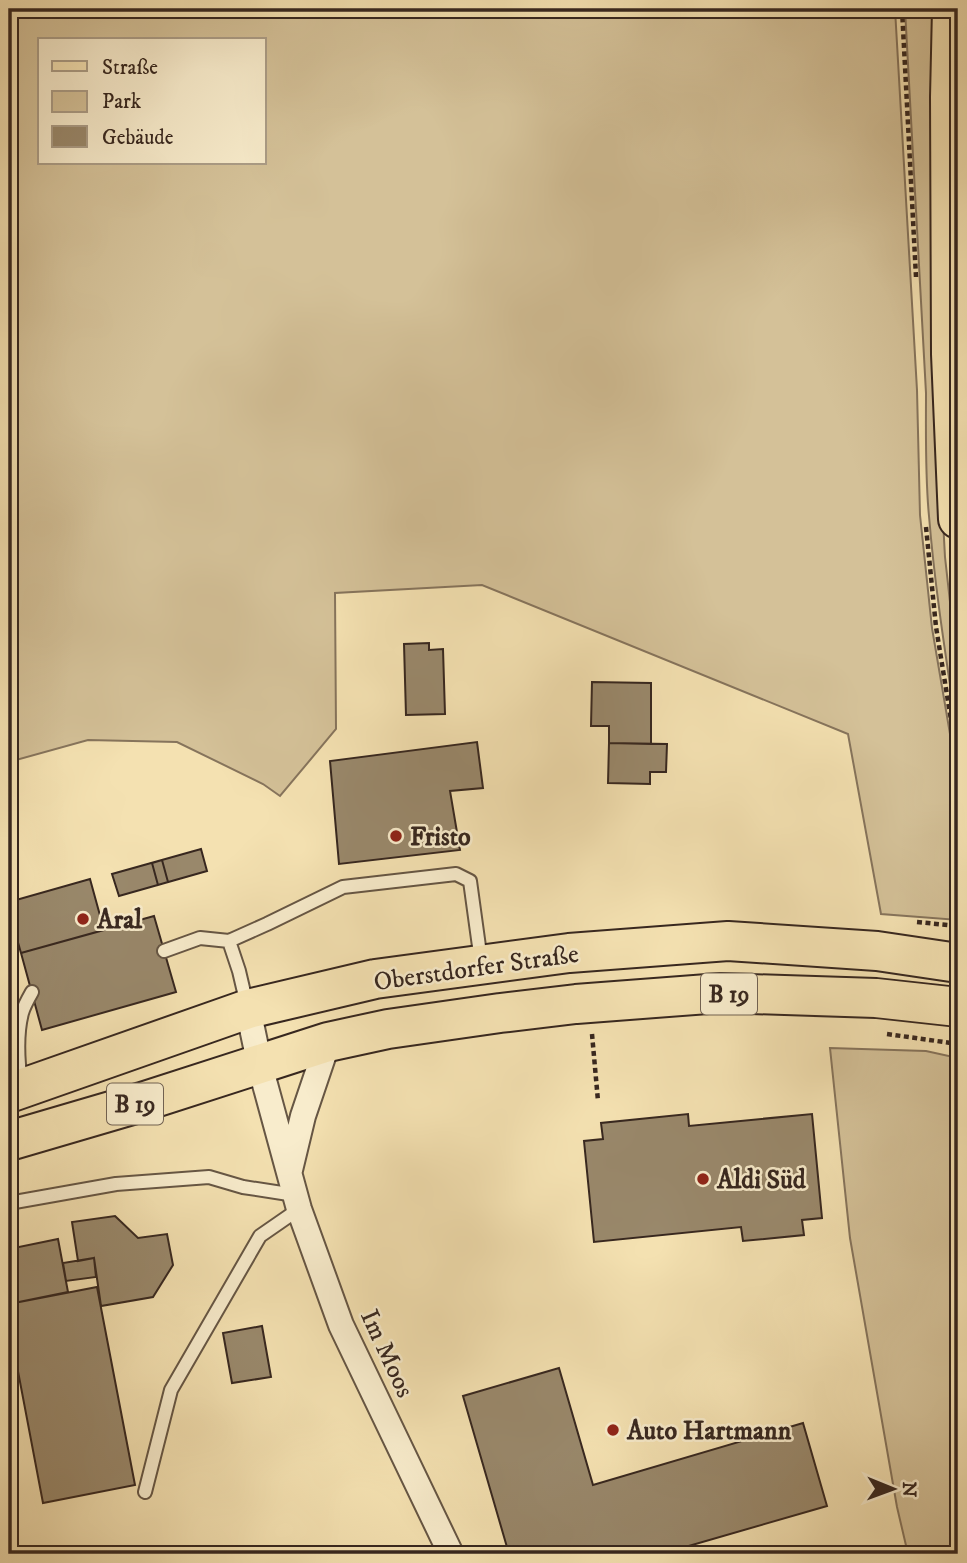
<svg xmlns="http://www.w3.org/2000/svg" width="967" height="1563" viewBox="0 0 967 1563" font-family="'IM FELL DW Pica',serif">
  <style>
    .green { fill: #d4c198; stroke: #86745c; stroke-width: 2; fill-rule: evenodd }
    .building { fill: #99886b; stroke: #37271f; stroke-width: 2 }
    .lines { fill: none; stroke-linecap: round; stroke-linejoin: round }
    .lane-casing { stroke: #665644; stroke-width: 16 }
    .street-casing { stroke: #665644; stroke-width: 28 }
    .primary-casing { stroke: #37271f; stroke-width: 42 }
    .path { stroke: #37271f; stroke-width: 4.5; stroke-dasharray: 5 3.5; stroke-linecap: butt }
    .lane { stroke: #f8eccc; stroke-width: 12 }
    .street { stroke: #f8eccc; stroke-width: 24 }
    .primary { stroke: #f4e1b1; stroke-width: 38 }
    .poi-dot { fill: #8f2418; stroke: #f8eccc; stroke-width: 2.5 }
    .labels { text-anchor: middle; stroke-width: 5; stroke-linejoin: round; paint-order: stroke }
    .shield { fill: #f8eccc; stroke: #716253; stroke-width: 2 }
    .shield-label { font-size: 24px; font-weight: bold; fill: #37271f }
    .poi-label { font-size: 26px; font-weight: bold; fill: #37271f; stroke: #f8eccc; text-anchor: start }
    .street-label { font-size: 26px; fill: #37271f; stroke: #f8eccc }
  </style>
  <rect width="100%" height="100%" fill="#f4e1b1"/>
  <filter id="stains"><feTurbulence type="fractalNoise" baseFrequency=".00286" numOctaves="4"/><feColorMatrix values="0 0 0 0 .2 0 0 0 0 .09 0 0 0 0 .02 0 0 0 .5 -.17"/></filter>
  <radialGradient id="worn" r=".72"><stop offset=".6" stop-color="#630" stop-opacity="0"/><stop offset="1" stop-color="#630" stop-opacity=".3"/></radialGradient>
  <path class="green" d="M9,9H895L917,390L920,515L932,628L958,781V920L881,914L848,734L482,585L335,593L336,729L280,796L263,784L177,742L88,740L9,762ZM40,40H264V163H40Z
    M905,9H937L939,446L945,557L958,674V738C947,664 935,590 929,516C925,475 926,434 926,393Z
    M830,1048L926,1051L958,1058V1554H908L897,1507L850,1238Z"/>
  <path class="building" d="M429,643V650L443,649L445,714L406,715L404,644Z
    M592,682L651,683V744L609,743V726H591Z
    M477,742L483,788L450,791L460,850L339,864L330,761Z
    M609,743L667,744L666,772H650V784L608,783Z
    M201,849L207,871L119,896L112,874Z
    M162,860L168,882L158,885L152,863Z
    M90,879L104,930L21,953L9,911V902Z
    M154,916L176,992L42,1030L21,953Z
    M688,1114L689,1126L812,1114L822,1218L802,1220L804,1235L743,1241L741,1227L594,1242L584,1141L603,1139L601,1123Z
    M115,1216L138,1238L167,1234L173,1265L153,1297L101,1306L94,1258L78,1261L72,1222Z
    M58,1239L68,1292L9,1304V1249Z
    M94,1258L96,1277L66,1281L63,1263Z
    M97,1287L135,1485L43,1503L9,1324V1304Z
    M262,1326L271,1377L232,1383L223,1333Z
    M559,1368L593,1485L803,1423L827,1506L661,1554H509L463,1396Z"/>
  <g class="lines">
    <g class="lane-casing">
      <path id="lane" d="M229,941L267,924L343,887L456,874L470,881L481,961
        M164,951L200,938L229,941L239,971L247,1005
        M21,1083C18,1061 16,1036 22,1013C24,1006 28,999 32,992
        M9,1203L116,1184L209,1177L243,1187L295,1195
        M145,1492L171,1390L260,1236L299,1209"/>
    </g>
    <g class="street-casing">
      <path id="street" d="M248,1009L260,1066L299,1209L341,1325L451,1554
        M290,1170L303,1116L328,1042"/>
    </g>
    <g class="primary-casing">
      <path id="primary" d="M952,9L950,97L951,354L958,519
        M9,1093L248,1009L375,979L569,953L728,941L877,951L958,963
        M9,1141L142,1102L328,1042L388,1029L500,1013L576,1004L721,993L876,998L958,1007"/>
    </g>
    <path class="path" d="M902,9L916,277
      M926,527L936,627L958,763
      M917,922L958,926
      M592,1034L598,1101
      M887,1034L958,1044"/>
    <use href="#lane" class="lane"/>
    <use href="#street" class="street"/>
    <use href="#primary" class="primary"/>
  </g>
  <g class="poi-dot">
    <circle cx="396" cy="836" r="7"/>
    <circle cx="83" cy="919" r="7"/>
    <circle cx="703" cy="1179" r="7"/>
    <circle cx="613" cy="1430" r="7"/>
  </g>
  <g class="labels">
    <g class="shield">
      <rect x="701" y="973.5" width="56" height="41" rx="5"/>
      <rect x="107" y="1083.5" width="56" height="41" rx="5"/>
    </g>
    <g class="shield-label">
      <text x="729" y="1002">B 19</text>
      <text x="135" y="1112">B 19</text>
    </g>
    <g class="poi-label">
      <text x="410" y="845">Fristo</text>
      <text x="97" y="928">Aral</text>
      <text x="717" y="1188">Aldi Süd</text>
      <text x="627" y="1439">Auto Hartmann</text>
    </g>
    <g class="street-label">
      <text transform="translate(476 967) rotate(-8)" y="9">Oberstdorfer Straße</text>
      <text transform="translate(388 1353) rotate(65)" y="9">Im Moos</text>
    </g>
  </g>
  <rect width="967" height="1563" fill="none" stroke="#f4e1b1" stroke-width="35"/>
  <rect x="10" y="10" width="946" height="1542" fill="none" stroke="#37271f" stroke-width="3.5"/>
  <rect x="18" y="18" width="932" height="1528" fill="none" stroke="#37271f" stroke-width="2"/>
  <rect x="38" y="38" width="228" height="126" fill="#f8eccc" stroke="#ab9d87" stroke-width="2"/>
  <rect x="52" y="61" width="35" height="10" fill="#f4e1b1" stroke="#ab9d87" stroke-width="2"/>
  <text x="102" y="74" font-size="21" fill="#37271f">Straße</text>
  <rect x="52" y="91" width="35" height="21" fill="#d4c198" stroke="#ab9d87" stroke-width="2"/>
  <text x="102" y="108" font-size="21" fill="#37271f">Park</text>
  <rect x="52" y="126" width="35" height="21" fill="#99886b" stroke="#ab9d87" stroke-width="2"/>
  <text x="102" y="144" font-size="21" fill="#37271f">Gebäude</text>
  <g transform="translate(893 1489) rotate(91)" stroke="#f8eccc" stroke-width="5" paint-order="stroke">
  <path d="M0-5L12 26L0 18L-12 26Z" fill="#37271f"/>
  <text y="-10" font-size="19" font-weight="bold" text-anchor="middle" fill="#37271f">N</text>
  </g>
  <rect width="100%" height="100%" filter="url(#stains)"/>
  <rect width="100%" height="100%" fill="url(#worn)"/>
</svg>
